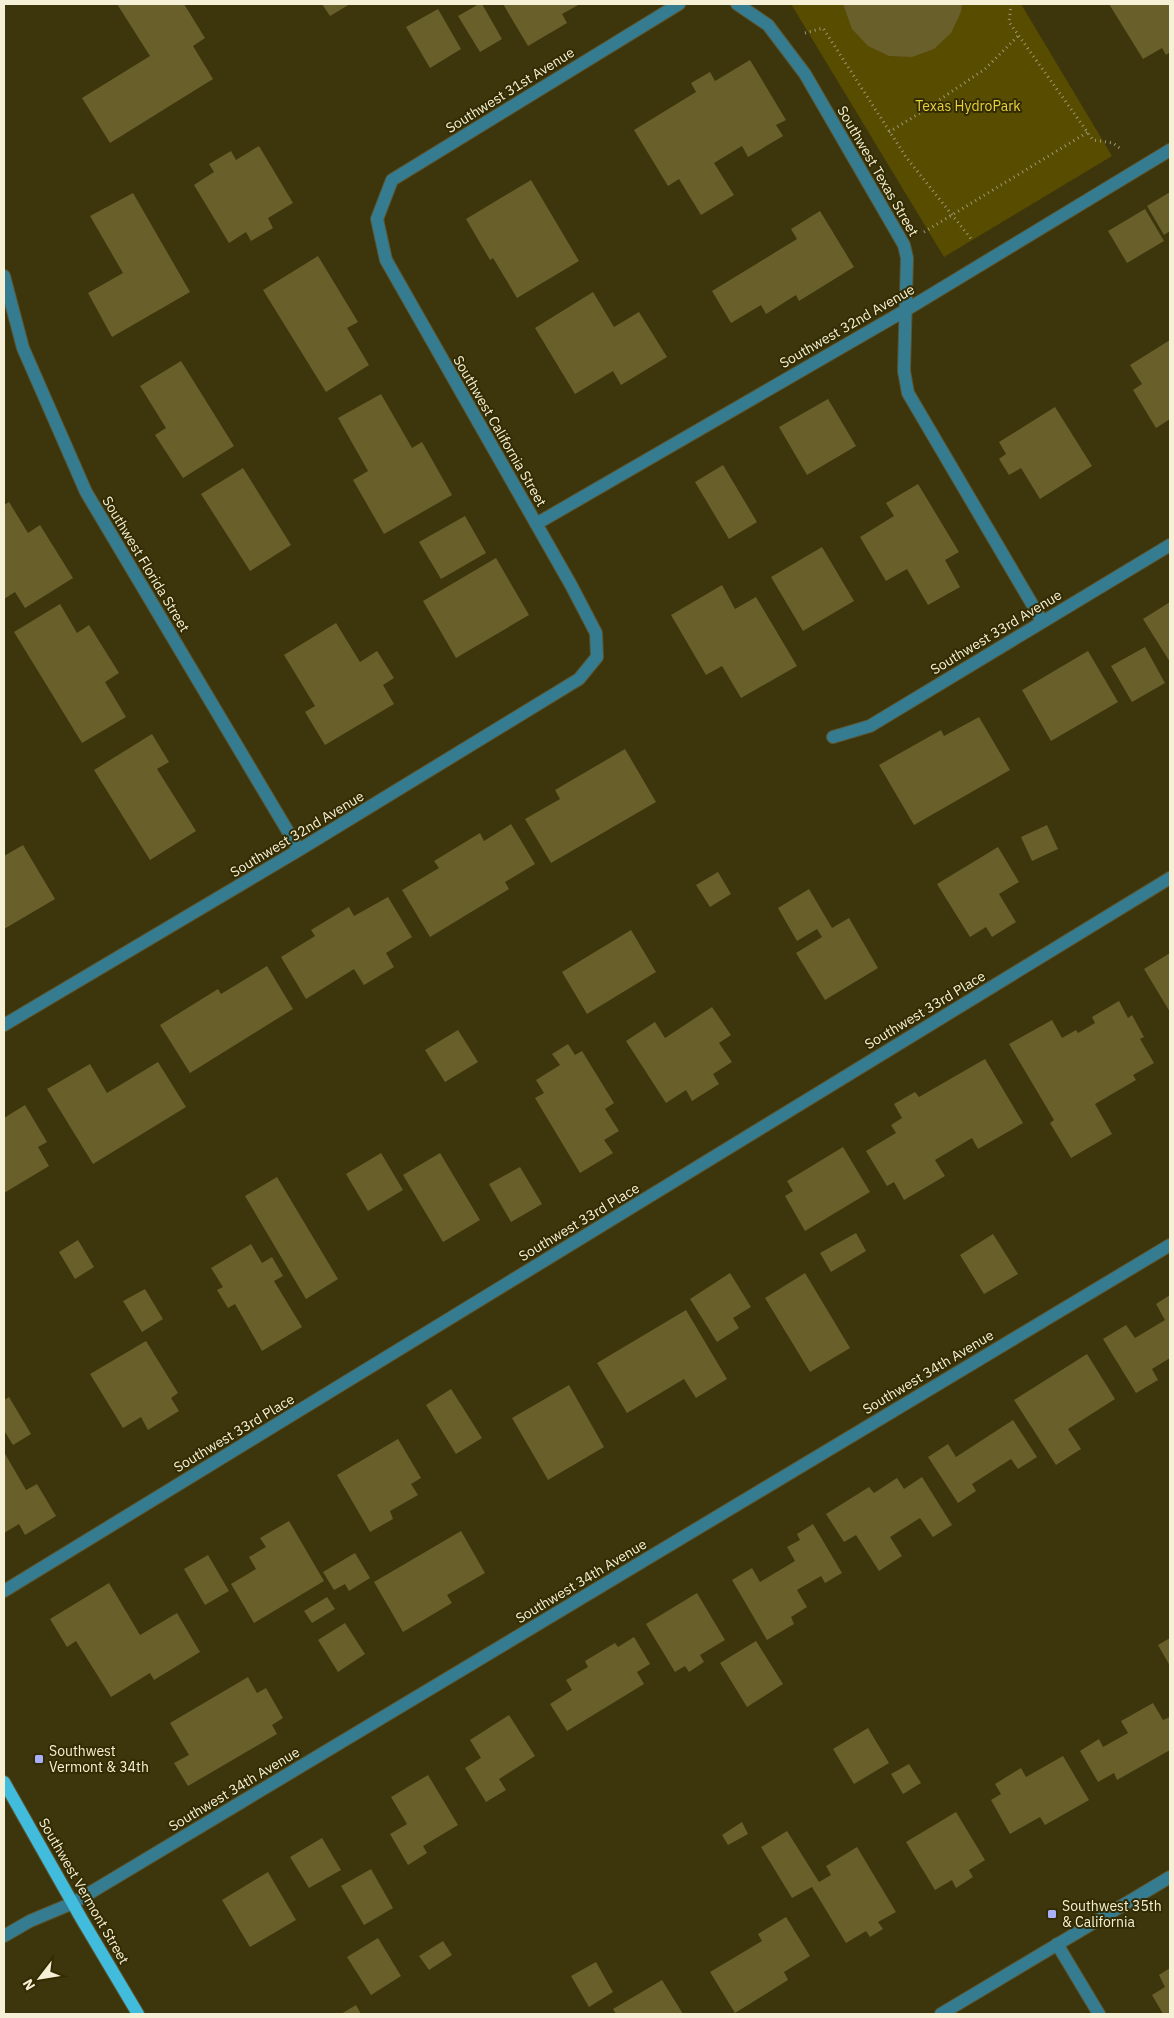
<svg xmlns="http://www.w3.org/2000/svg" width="1174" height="2018" viewBox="0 0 1174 2018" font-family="'IBM Plex Sans',sans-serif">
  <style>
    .green { fill: #574c00 }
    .building { fill: #685f2a }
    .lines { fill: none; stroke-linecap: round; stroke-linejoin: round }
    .minor-casing { stroke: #5b542d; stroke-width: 14 }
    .major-casing { stroke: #5b542d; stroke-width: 14 }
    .path { stroke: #9f9978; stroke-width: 3; stroke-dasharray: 1 4; stroke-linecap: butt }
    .minor { stroke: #367c90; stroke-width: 12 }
    .major { stroke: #42bcdd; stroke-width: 12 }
    .poi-dot { fill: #a9b0fc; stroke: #332c02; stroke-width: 2 }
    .labels { text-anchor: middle; stroke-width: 4; stroke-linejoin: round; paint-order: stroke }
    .street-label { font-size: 14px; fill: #f6f1d6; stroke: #332c02 }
    .park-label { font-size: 14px; fill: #e9d13e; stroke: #332c02 }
    .poi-label { font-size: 14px; fill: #f6f1d6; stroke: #332c02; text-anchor: start }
  </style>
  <rect width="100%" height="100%" fill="#3d360d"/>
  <path class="green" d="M791,4H1021L1112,156L944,257Z"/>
  <path class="building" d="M117,4H184L205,38L193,46L213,79L110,143L82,98L150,56Z
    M322,4H350L330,16Z
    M479,4H482L502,39L480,52L458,16Z
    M503,4H580L562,14L567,23L528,46Z
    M843,4H962L961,12L951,33L934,49L912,57L889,56L868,46L852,29Z
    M1109,4H1170V52L1166,55L1162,48L1143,59Z
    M438,9L461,49L430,68L406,27Z
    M750,60L786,120L776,125L783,136L748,157L742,146L714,163L734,195L701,215L679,179L668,186L634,130L696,92L691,83L710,72L715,81Z
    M259,146L293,203L268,218L273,228L251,241L246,232L229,243L194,185L214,172L209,164L231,151L236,160Z
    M531,180L579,261L517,298L493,258L490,260L466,219Z
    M1170,192V231L1164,235L1147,206Z
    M133,193L190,292L112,337L88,293L123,273L90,216Z
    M1145,209L1164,241L1127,263L1108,231Z
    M820,211L854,267L799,301L796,295L766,314L761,305L731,323L712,291L797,239L791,229Z
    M318,256L358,322L347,328L369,365L326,392L263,290Z
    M593,292L614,327L639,312L667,357L621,385L613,371L575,394L535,328Z
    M1170,340V419L1156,428L1133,390L1142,384L1130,365Z
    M181,361L234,446L183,478L155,435L166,428L140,386Z
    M381,394L412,448L422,442L452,495L384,534L353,480L368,471L338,418Z
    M828,399L856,446L807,475L779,427Z
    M1055,407L1092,466L1040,499L1021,468L1009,475L999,459L1006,454L999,442Z
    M723,465L757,522L729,539L695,482Z
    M243,468L291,545L250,571L201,494Z
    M918,484L959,552L945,560L960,587L928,605L907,569L886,581L860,537L894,516L886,503Z
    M9,502L28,533L40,525L73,578L25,608L15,592L4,599V505Z
    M465,516L486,553L441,579L419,542Z
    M822,547L854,601L803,631L771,577Z
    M496,558L529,615L456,658L423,601Z
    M722,585L735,609L756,597L797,666L741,698L722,666L706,675L671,615Z
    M1170,602V662L1143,619Z
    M60,604L77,633L89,625L119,673L105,682L126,717L82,743L14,632Z
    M336,623L360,662L377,651L394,678L383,685L394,704L325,745L305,712L315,706L284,655Z
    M1145,647L1165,683L1132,702L1111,666Z
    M1088,651L1118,702L1051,741L1022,690Z
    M979,717L1010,770L914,825L879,765L941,730L944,736Z
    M152,734L169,762L157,769L196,831L150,860L94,770Z
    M625,749L656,802L551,863L525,819L560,799L555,790Z
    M511,824L535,864L505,882L509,889L430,937L402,890L439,868L434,861L480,833L484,841Z
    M1047,825L1058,849L1032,861L1021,837Z
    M23,845L55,899L4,929V856Z
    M998,847L1019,882L999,894L1016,922L992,937L986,927L970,937L937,884Z
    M718,872L731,894L710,907L696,885Z
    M809,889L832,928L849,918L878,968L825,1000L796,953L822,937L817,929L797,941L778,908Z
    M388,897L412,937L386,953L394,967L364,985L354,969L306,999L281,957L315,936L311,930L349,907L354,916Z
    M631,930L656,972L587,1014L562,972Z
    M1170,953V1012L1144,969Z
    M267,966L293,1009L190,1073L160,1025L218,989L221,994Z
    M1119,1001L1128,1018L1132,1015L1144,1037L1140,1039L1154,1063L1133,1075L1136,1080L1095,1104L1112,1134L1071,1158L1050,1123L1054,1120L1009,1044L1052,1020L1062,1038L1076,1030L1078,1033L1095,1023L1092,1017Z
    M712,1007L731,1035L719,1043L732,1062L713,1074L719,1084L692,1101L686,1090L666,1103L626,1041L655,1022L665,1038Z
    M458,1030L478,1062L445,1082L425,1050Z
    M568,1044L575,1055L582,1051L614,1103L605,1109L619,1131L604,1140L613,1153L580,1173L535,1098L544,1093L536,1080L560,1065L552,1054Z
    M985,1059L1023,1123L978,1149L972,1138L935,1160L945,1176L904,1200L894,1182L887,1186L866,1151L896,1133L891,1125L902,1118L894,1104L915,1092L919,1097Z
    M158,1062L186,1107L93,1164L47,1089L90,1064L107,1093Z
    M25,1105L47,1142L38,1147L49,1166L4,1193V1118Z
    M843,1147L870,1192L805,1231L785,1196L793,1191L787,1181Z
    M381,1153L403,1190L368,1211L346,1174Z
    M440,1153L480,1220L443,1242L403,1175Z
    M520,1167L542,1204L511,1222L489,1184Z
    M277,1177L338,1279L306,1299L245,1196Z
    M856,1233L866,1251L831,1272L820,1253Z
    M993,1234L1018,1274L984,1294L960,1255Z
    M78,1240L94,1267L75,1279L59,1252Z
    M251,1244L262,1263L272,1257L283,1276L274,1281L302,1327L262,1351L235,1304L228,1308L217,1290L223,1287L211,1268Z
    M730,1273L751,1307L733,1318L739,1328L717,1342L690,1299Z
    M805,1273L850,1348L810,1372L765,1298Z
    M145,1289L163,1319L142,1332L123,1301Z
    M1170,1295V1358L1152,1369L1158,1380L1136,1393L1103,1339L1126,1325L1135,1338L1165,1320L1156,1304Z
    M686,1310L727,1379L696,1398L684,1379L627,1413L597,1363Z
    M146,1341L178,1393L171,1398L179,1411L148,1430L141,1417L123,1428L90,1374Z
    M1087,1354L1115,1399L1068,1429L1081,1449L1056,1465L1014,1400Z
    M569,1385L604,1447L548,1480L512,1418Z
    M451,1389L482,1438L456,1454L426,1405Z
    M9,1397L31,1434L13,1445L5,1432L4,1433V1400Z
    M1013,1420L1037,1457L1018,1469L1011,1459L972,1484L976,1491L958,1503L928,1457L948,1444L956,1457Z
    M398,1439L421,1478L411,1484L418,1495L390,1511L393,1519L370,1532L337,1475Z
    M4,1452L26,1490L37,1484L56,1516L25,1535L19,1524L4,1533Z
    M922,1477L952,1525L933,1537L920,1518L890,1537L902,1556L879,1571L856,1535L844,1542L826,1514L869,1487L874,1493L897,1478L904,1489Z
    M289,1521L324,1581L254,1623L231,1584L256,1569L249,1557L266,1547L260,1538Z
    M813,1524L842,1573L825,1583L821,1576L797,1590L807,1607L791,1617L794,1624L767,1640L732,1580L752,1568L760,1582L795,1561L787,1547L800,1540L797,1534Z
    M461,1531L485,1573L447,1595L452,1603L403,1632L374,1582Z
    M355,1553L370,1578L349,1591L345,1584L334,1590L323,1572Z
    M208,1555L229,1591L205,1605L184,1569Z
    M109,1583L140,1635L177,1613L200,1652L154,1680L150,1673L111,1697L76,1641L67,1647L50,1619Z
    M697,1593L725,1640L700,1655L704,1662L689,1672L685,1666L675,1672L646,1624Z
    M327,1597L335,1609L312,1623L304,1611Z
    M345,1623L365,1654L338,1672L318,1640Z
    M634,1637L650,1664L637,1672L644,1684L567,1731L550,1704L572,1690L566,1680L588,1667L585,1661L615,1643L618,1647Z
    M1170,1638V1666L1158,1645Z
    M756,1641L783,1684L747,1707L720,1663Z
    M248,1677L257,1693L266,1688L283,1718L272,1725L277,1734L188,1786L174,1763L189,1755L170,1723Z
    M1153,1703L1163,1720L1170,1717V1750L1117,1780L1114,1773L1098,1782L1080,1751L1099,1739L1103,1747L1128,1733L1121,1721Z
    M509,1715L535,1756L499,1779L506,1790L486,1802L465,1768L481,1758L470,1740Z
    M868,1728L889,1763L854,1784L833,1749Z
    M1063,1756L1089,1800L1045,1825L1040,1817L1010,1834L991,1800L1001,1794L995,1784L1021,1768L1026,1777Z
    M909,1764L921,1783L903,1794L891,1774Z
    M428,1775L458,1825L423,1846L427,1853L408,1865L390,1834L407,1824L391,1797Z
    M956,1812L985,1860L969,1870L973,1877L956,1888L952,1880L935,1890L906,1842Z
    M742,1822L748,1834L728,1845L722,1835Z
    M787,1831L819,1882L831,1875L826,1866L857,1847L896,1912L878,1922L883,1929L870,1937L866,1931L846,1943L812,1887L792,1898L761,1847Z
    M322,1838L341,1870L309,1888L290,1857Z
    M371,1869L393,1908L364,1925L341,1886Z
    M268,1872L296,1920L250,1947L222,1900Z
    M786,1917L810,1956L784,1972L788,1980L735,2013L710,1972L762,1941L758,1934Z
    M378,1938L401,1976L371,1995L347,1957Z
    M443,1941L452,1955L429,1970L419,1956Z
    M596,1962L613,1992L589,2007L571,1976Z
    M1170,1968V2014H1163L1152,1995L1165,1987L1159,1975Z
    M662,1980L683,2014H616L613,2009Z
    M356,2005L361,2014H341Z"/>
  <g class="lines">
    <g class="minor-casing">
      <path id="minor" d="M737,4L768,25L805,74L904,245L907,258L904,371L908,393L1042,621
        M4,276L23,348L86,492L299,850
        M536,524L906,310L1170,150
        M833,737L870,726L1170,545
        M4,1025L299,850L579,679L597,657L596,633L571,585L386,260L377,219L392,180L679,4
        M4,1591L1170,878
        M4,1936L30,1921L73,1903L1170,1245
        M1057,1944L1099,2014
        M941,2014L1170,1877"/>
    </g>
    <g class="major-casing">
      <path id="major" d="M4,1782L81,1918L138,2014"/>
    </g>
    <path class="path" d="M1011,4L1009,22L1093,140L1113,143L1121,149
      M805,33L823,28L906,157L972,240
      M889,132L920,113L985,69L1019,35
      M924,232L1088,132"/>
    <use href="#minor" class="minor"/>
    <use href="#major" class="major"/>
  </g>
  <g class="poi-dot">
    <rect x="34" y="1754" width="10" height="10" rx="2.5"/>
    <rect x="1047" y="1909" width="10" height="10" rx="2.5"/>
  </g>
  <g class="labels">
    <g class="street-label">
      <text transform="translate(510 90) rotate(-32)" y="5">Southwest 31st Avenue</text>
      <text transform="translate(878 171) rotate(60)" y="5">Southwest Texas Street</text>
      <text transform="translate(847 326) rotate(-30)" y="5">Southwest 32nd Avenue</text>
      <text transform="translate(500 431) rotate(60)" y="5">Southwest California Street</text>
      <text transform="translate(146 564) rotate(59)" y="5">Southwest Florida Street</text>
      <text transform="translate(996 632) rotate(-31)" y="5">Southwest 33rd Avenue</text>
      <text transform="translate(297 834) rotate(-31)" y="5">Southwest 32nd Avenue</text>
      <text transform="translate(925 1010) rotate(-31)" y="5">Southwest 33rd Place</text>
      <text transform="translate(579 1222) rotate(-31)" y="5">Southwest 33rd Place</text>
      <text transform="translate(928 1372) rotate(-31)" y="5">Southwest 34th Avenue</text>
      <text transform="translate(234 1433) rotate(-31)" y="5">Southwest 33rd Place</text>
      <text transform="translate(581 1581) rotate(-31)" y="5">Southwest 34th Avenue</text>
      <text transform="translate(234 1789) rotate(-31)" y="5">Southwest 34th Avenue</text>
      <text transform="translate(84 1891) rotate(60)" y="5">Southwest Vermont Street</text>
    </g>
    <g class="park-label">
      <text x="968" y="111">Texas HydroPark</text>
    </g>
    <g class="poi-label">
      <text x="49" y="1756">Southwest<tspan x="49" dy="16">Vermont &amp; 34th</tspan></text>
      <text x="1062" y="1911">Southwest 35th<tspan x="1062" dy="16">&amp; California</tspan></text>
    </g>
  </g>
  <rect width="1174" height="2018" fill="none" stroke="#f6f1d6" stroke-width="10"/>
  <g transform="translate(40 1978) rotate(239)" stroke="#332c02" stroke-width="4" paint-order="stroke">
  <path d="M0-4L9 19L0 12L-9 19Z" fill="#f6f1d6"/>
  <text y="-8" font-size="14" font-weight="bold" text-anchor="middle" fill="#f6f1d6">N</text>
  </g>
</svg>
